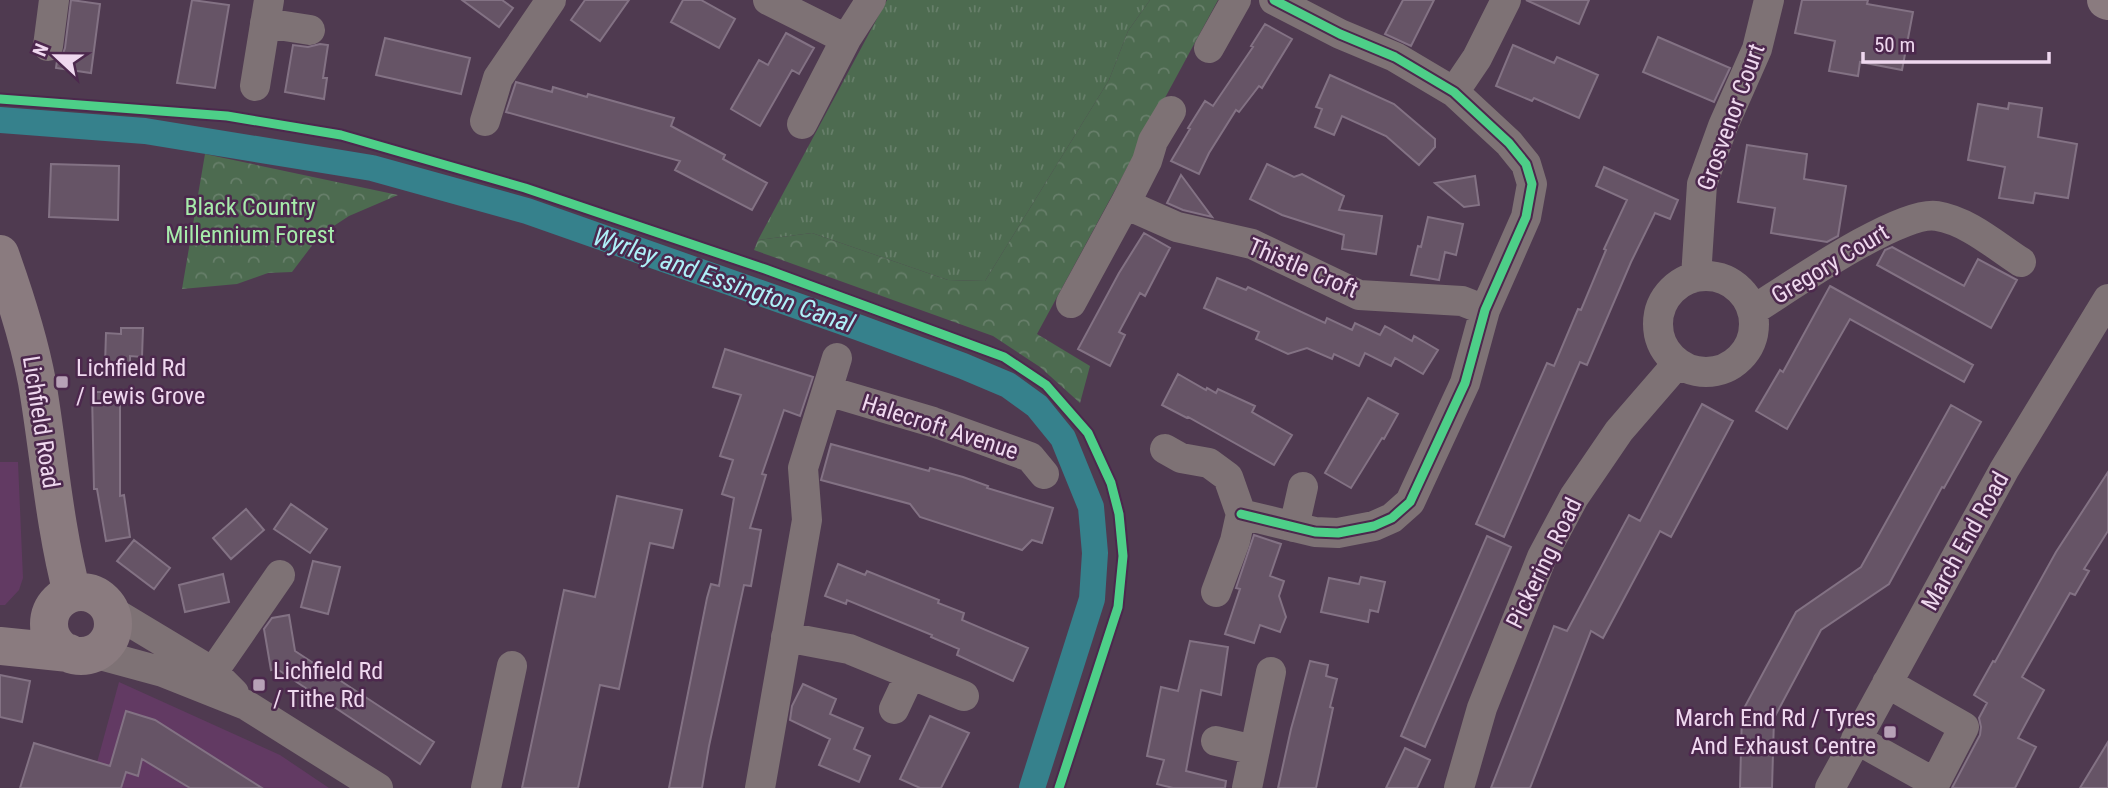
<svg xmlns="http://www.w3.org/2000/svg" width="2108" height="788" viewBox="0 0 2108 788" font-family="'Roboto Condensed',sans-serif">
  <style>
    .built { fill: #623a63 }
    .grass { fill: url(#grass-tufts) }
    .forest { fill: url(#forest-crowns) }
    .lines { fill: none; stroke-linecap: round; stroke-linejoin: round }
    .canal { stroke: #36818c; stroke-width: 26 }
    .building { fill: #665466; stroke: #837284; stroke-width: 2 }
    .minor { stroke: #7e7275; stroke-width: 30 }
    .major { stroke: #8a7b7f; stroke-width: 38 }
    .cycleway-casing { stroke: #4c284d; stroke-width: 13 }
    .cycleway { stroke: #4dcf88; stroke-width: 9 }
    .poi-dot { fill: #b7a1b7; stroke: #4c284d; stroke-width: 2.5 }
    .labels { text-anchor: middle; stroke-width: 5; stroke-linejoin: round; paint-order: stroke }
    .street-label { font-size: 24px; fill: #efd8ef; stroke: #4c284d }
    .park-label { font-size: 24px; fill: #a7ecab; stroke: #4c284d }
    .poi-label { font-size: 24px; fill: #efd8ef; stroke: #4c284d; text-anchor: start }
    .water-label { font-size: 26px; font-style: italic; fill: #aef0f8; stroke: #4c284d }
  </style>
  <defs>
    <pattern id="grass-tufts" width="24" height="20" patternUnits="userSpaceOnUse" patternTransform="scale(1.75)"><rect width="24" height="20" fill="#4d6b50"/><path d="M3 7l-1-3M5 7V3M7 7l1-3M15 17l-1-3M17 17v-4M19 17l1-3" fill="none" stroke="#677f6a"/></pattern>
    <pattern id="forest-crowns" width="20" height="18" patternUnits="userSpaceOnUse" patternTransform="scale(1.75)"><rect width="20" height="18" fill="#4d6b50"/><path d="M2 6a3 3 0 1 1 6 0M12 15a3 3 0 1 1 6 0" fill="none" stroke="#677f6a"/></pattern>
  </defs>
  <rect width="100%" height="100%" fill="#4f3a50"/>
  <path class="built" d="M0,462H18L23,578L19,590L5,605H0Z
    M119,682L280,755L329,788H90Z"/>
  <path class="grass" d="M887,0H1150L1128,31L1109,80L985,281L948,280L812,233L758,240Z"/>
  <path class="forest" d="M1150,0H1218L1037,334L1090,366L1080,403L1040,367L993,336L754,250L758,240L812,233L948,280L985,281L1109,80L1128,31Z
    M205,154L398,195L349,216L320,235L292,272L268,273L237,284L182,289Z"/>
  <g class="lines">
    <path class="canal" d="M0,120L145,131L372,168L527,211L860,328L963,366L1008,385L1037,406L1063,438L1091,507L1095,553L1092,599L1032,788"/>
  </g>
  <path class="building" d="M71,0L100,4L91,73L56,68L57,61L62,56L65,48Z
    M192,0L229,5L215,88L177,83Z
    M462,0H502L513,8L499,27Z
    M585,0H629L600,41L571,20Z
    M683,0H701L735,19L719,48L671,22Z
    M1403,0H1434L1411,46L1385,34Z
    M1526,0H1589L1579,24Z
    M1802,0H1868L1867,4L1913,12L1902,70L1860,62L1858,76L1829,71L1835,41L1795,33Z
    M1265,24L1292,39L1262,88L1259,86L1239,112L1236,110L1209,153L1199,174L1171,161L1190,129L1188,128L1205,101L1213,106L1253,47L1251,46Z
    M786,33L814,48L799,74L792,70L760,126L731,109L759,60L768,65Z
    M1658,37L1730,68L1714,102L1643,72Z
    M385,38L470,58L461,94L376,75Z
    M320,44L328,45L323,78H327L324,99L285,92L293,45L308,47Z
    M1513,45L1554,63L1557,57L1598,75L1579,118L1534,98L1532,101L1496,86Z
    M1330,75L1394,104L1435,139V147L1419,165L1386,136L1342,116L1334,135L1315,127L1322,109L1316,107Z
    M516,82L552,92L553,87L587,97L588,94L674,118L671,126L725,155L723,159L767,183L752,210L675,170L680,161L506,112Z
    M2009,103L2042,108L2038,137L2077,144L2068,198L2035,193L2033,203L1999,198L2005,167L1968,160L1978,104L2008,109Z
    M1747,145L1807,154L1804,179L1846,186L1838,236L1827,242L1771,233L1775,208L1738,202Z
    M51,164L119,166L118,220L49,217Z
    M1267,164L1294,177L1302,174L1344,196L1339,210L1382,216L1376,254L1342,249L1344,235L1282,215L1250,199Z
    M1604,167L1678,200L1670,219L1655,213L1631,262L1587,365L1580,362L1504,537L1476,524L1547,363L1554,366L1578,309L1581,310L1606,250L1604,249L1627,200L1596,186Z
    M1181,175L1198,198L1212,217L1183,210L1167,203Z
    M1475,176L1479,205L1464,207L1435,183Z
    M1428,217L1463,224L1456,255L1445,252L1439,280L1411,275L1418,246L1421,247Z
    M1144,233L1170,248L1145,296L1140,293L1119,332L1125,335L1110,366L1078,349L1119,273Z
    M1892,247L1964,286L1978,259L2017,280L1991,328L1877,265L1885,250Z
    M1217,278L1246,290L1248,287L1325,323L1327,318L1352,330L1355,323L1380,335L1385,326L1412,341L1414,336L1438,350L1423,374L1395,358L1391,366L1365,353L1359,366L1334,354L1332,359L1307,348L1288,354L1256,339L1259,332L1204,308Z
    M1830,286L1973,365L1964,382L1850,319L1787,429L1756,411L1780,370L1783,372Z
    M121,328H143L142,357L130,356V366L105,365L106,333L121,334Z
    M725,349L813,377L800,416L784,410L762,474L766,475L750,528L761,530L751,586L744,585L709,746L702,788H669L707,598L711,584L719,586L734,498L722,494L733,460L720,456L741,395L713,387Z
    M1178,374L1206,390L1207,388L1216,393L1218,389L1255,406L1252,412L1292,435L1274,465L1188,417L1187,418L1162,405Z
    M92,392H120V496L124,495L130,537L106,541L97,489H94Z
    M1368,398L1398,414L1384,439L1382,438L1351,488L1325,473Z
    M1702,404L1733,421L1671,537L1660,531L1603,638L1591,631L1530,788H1491L1554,626L1567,631L1629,515L1640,521Z
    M1951,405L1981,422L1944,488L1942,487L1889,584L1821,630L1774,718L1772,788H1740L1742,712L1796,612L1861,567Z
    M831,444L929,471L930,468L963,477L988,486L987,488L1053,508L1042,543L1032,540L1022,550L920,517L910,504L821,480Z
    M2108,472V531L2084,569L2089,571L2075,595L2070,593L2022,677L2044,690L2018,738L2036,747L2015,788H1952L1980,735L1981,727L1979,718L1987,703L1974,695L1993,661L1995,662L2056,552Z
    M617,496L682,510L673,548L650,543L619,689L600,685L578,788H522L564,590L595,597Z
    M291,504L327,529L310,553L274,529Z
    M246,509L264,530L231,559L213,538Z
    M1254,535L1281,544L1270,576L1284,581L1279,596L1286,617L1280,632L1260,625L1254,643L1225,634L1240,589L1236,588Z
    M1487,536L1511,547L1425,747L1401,736Z
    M134,540L170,568L154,589L117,561Z
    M313,561L340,567L328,614L301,607Z
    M838,564L865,575L867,571L939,600L938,603L964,613L962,620L1028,648L1013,681L957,655L959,649L931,637L932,635L847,600L846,604L825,596Z
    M223,574L229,602L185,612L179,585Z
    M1361,577L1385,582L1378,612L1370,610L1368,622L1321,612L1329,578L1359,584Z
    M289,615L295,651L434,742L420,764L277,669L271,670L264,629L272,618Z
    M1190,641L1228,647L1221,695L1201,690L1186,771L1226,781L1225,788H1173L1157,784L1164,760L1147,756L1161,687L1178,691Z
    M1310,661L1328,665L1326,676L1337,679L1330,707L1333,708L1316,788H1278L1291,729Z
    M0,675L30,681L22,722L0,717Z
    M803,684L836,699L830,714L863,728L854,749L870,756L859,782L819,765L830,739L790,720L792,706Z
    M126,711L155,720L262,788H190L142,759L138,776L126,772L121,788H20L34,743L110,766Z
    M930,716L969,733L941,788H920L900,779Z
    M2108,742V788H2080Z
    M1405,748L1430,760L1417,788H1386Z"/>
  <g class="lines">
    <path class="minor" d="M768,0L846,39
      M265,23L310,30
      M48,46L54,0
      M1209,48L1236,0
      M255,86L269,0
      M1454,92L1477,58L1506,0
      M485,121L498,78L551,0
      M802,124L846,39L871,0
      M1125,204L1177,227L1252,244L1359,295L1462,301L1485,310
      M1658 324a48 48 0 1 1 96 0a48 48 0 1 1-96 0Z
      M1696,277L1702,184L1723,126L1757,49L1769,0
      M1071,303L1125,204L1147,161L1153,141L1171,111
      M1752,311C1787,289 1901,209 1937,216C1968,221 1996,246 2021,262
      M828,391L933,422L1030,457L1044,474
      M1165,449L1181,458L1209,463L1228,477L1241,514L1235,541L1216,592
      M1241,514L1315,532L1338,533L1374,526L1392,518L1410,502L1465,383L1485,310L1526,217L1532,184L1526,164L1509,143L1454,92L1395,57L1340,34L1274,0
      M1294,527L1303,487
      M110,610L213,672L234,693
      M786,637L849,649L964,696
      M93,653L163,672L246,705L378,788
      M213,672L280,575
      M894,709L910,675
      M1856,739L1935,783L1964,727L1887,683
      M1216,741L1255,750
      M486,788L512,666
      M760,788L807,520L803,468L837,358
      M1247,788L1271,672
      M1459,788L1482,708L1542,557L1574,497L1619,431L1677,364
      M1830,788L2004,470L2108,299"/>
    <path class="major" d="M2106,0L2108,1
      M0,254C15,296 29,339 37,382C49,453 54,524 72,593
      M49 624a32 32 0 1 1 64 0a32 32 0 1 1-64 0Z
      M0,646L69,653"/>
    <g class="cycleway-casing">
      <path id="cycleway" d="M0,99L227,116L341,135L525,188L765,269L1004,357L1046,385L1088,433L1111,483L1119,514L1123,556L1118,607L1059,788
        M1241,514L1315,532L1338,533L1374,526L1392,518L1410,502L1465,383L1485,310L1526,217L1532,184L1526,164L1509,143L1454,92L1395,57L1340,34L1274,0"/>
    </g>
    <use href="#cycleway" class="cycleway"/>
  </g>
  <g class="poi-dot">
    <rect x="55" y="375" width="14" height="14" rx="3.5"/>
    <rect x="252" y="678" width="14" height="14" rx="3.5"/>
    <rect x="1883" y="725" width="14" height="14" rx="3.5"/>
  </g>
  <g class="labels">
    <g class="street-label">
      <text transform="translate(1731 117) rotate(-70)" y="8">Grosvenor Court</text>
      <text transform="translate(1830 264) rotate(-31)" y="8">Gregory Court</text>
      <text transform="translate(1303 268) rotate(23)" y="8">Thistle Croft</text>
      <text transform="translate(41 422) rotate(81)" y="8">Lichfield Road</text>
      <text transform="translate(940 427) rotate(18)" y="8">Halecroft Avenue</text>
      <text transform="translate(1965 541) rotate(-61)" y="8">March End Road</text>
      <text transform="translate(1544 563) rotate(-64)" y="8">Pickering Road</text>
    </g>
    <g class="park-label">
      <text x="250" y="215">Black Country<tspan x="250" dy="28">Millennium Forest</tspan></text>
    </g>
    <g class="poi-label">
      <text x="76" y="376">Lichfield Rd<tspan x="76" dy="28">/ Lewis Grove</tspan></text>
      <text x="273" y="679">Lichfield Rd<tspan x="273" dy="28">/ Tithe Rd</tspan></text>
      <text x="1876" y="726" text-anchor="end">March End Rd / Tyres<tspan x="1876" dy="28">And Exhaust Centre</tspan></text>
    </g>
    <g class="water-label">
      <text transform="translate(724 280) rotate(19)" y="9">Wyrley and Essington Canal</text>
    </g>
  </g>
  <g transform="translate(56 56) rotate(292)" stroke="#4c284d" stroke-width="5" paint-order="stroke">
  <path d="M0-5L12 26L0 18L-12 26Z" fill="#efd8ef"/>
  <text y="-10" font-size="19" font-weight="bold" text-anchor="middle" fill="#efd8ef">N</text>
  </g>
  <path d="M1863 52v10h186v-10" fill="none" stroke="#efd8ef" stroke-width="3.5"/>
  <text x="1874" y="52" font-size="21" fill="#efd8ef" stroke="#4c284d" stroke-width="5" paint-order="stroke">50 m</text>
</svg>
